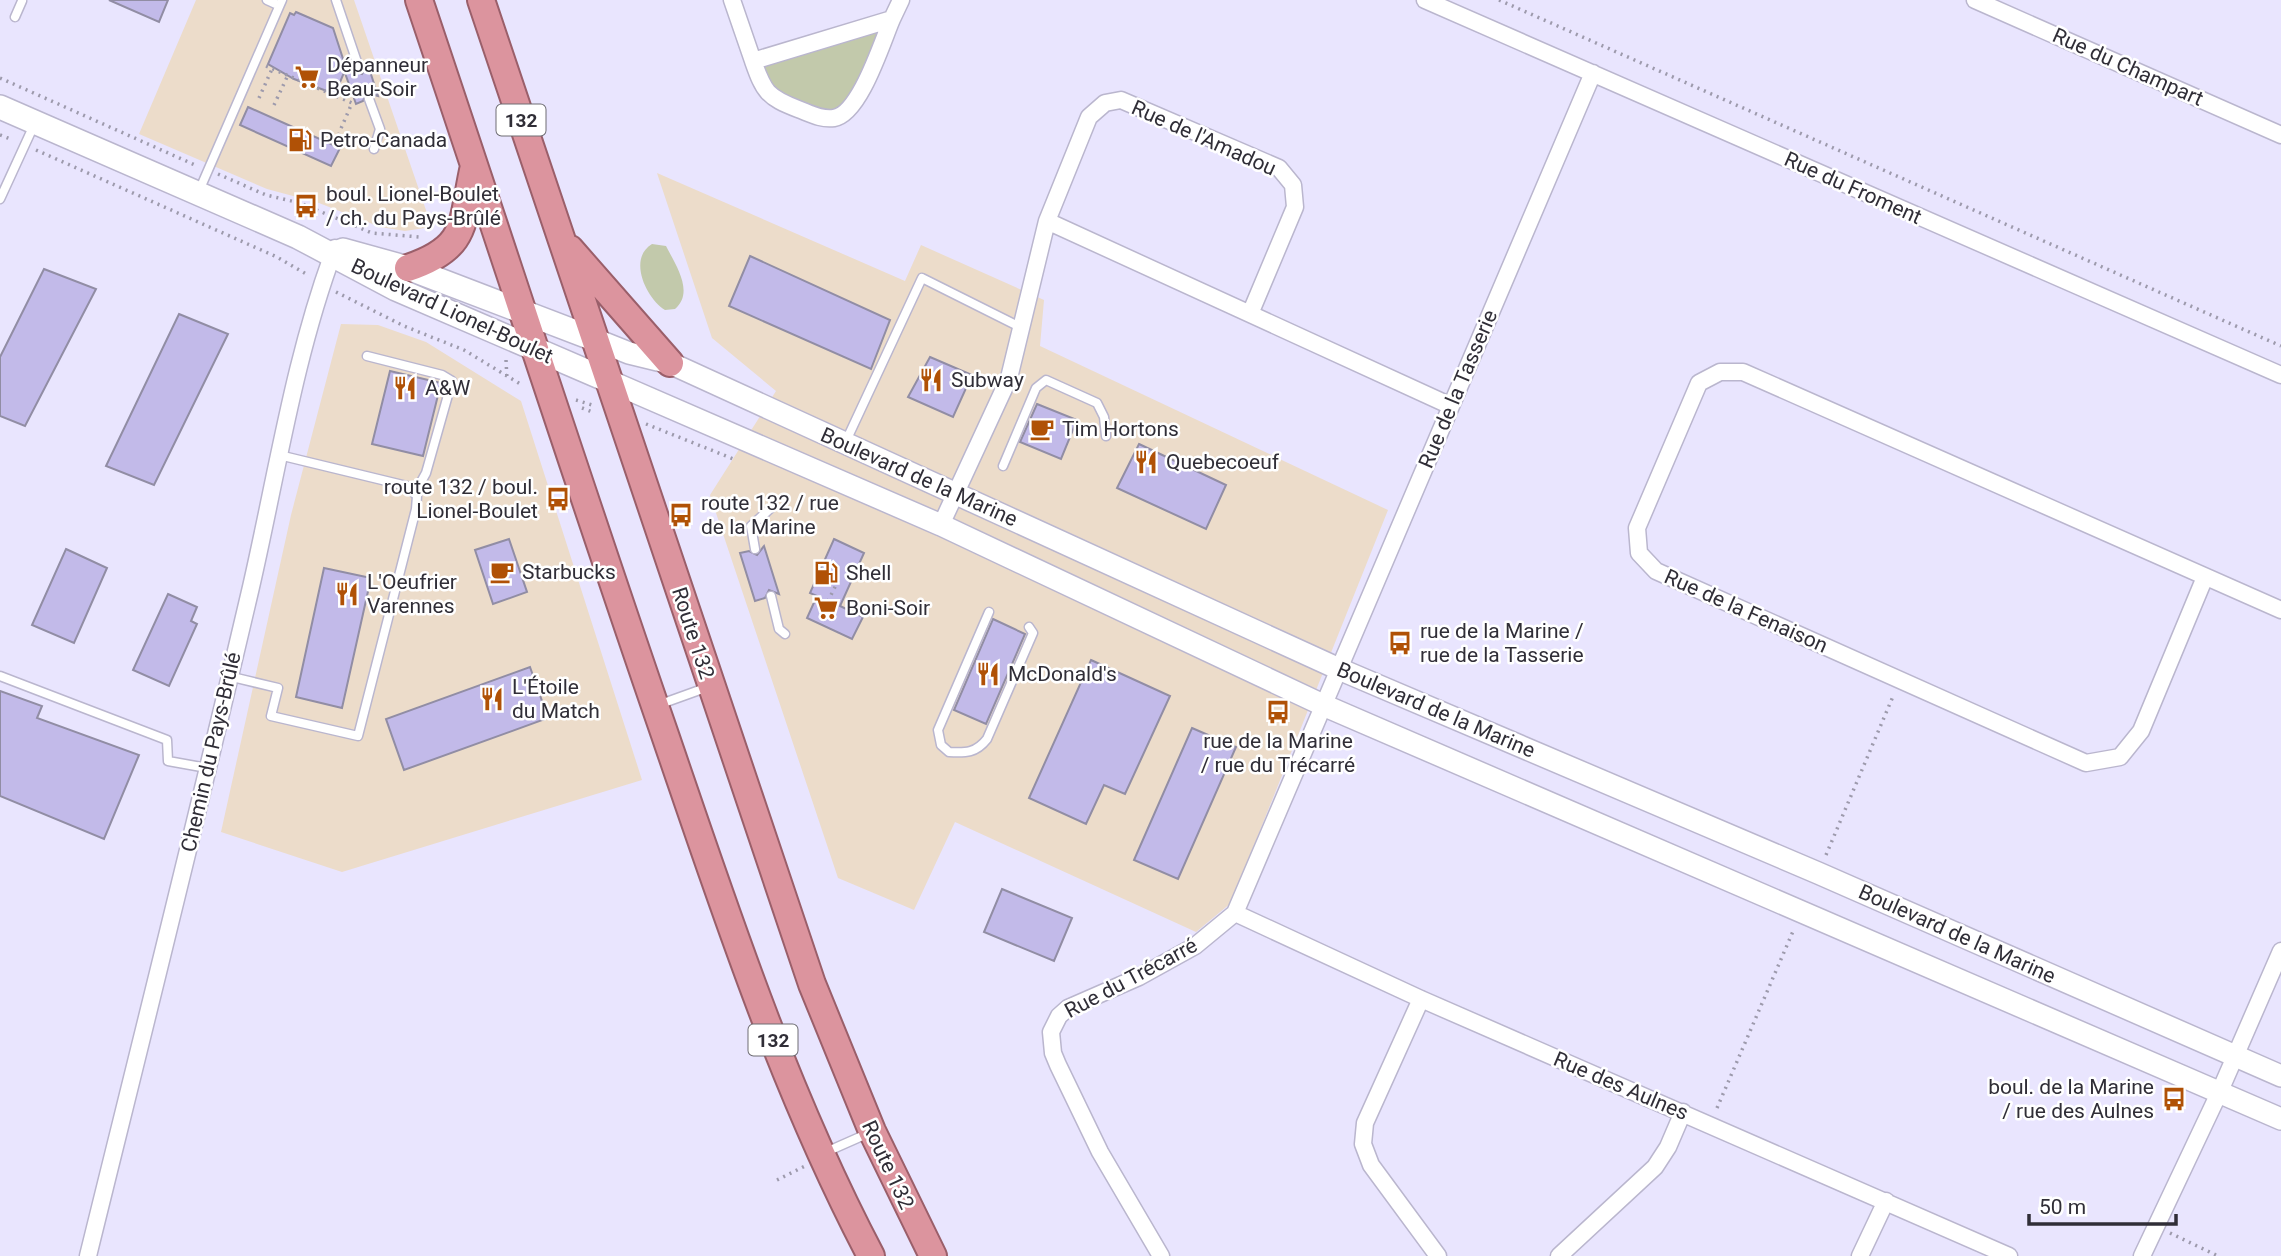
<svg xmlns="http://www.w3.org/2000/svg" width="2281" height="1256" viewBox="0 0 2281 1256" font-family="Roboto,sans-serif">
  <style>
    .commercial { fill: #ecdcca }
    .green { fill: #c2c9ab }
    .building { fill: #c2bae9; stroke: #918da4; stroke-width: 2 }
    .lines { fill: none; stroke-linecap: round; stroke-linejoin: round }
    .service-casing { stroke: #bab6ce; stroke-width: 11 }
    .minor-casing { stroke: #bab6ce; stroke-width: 19 }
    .tertiary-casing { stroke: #bab6ce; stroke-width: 24 }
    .secondary-casing { stroke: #bab6ce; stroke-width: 26 }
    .trunk-casing { stroke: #9a5f6a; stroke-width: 30 }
    .path { stroke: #9d9aac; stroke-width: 3.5; stroke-dasharray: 2 5; stroke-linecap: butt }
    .service { stroke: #fff; stroke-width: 8 }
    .minor { stroke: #fff; stroke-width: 16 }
    .tertiary { stroke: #fff; stroke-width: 21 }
    .secondary { stroke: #fff; stroke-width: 23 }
    .trunk { stroke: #dc949e; stroke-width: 26 }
    .labels { text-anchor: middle; stroke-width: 5; stroke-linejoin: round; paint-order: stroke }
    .shield { fill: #fff; stroke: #6e6d73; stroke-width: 2 }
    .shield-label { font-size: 19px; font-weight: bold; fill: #302e37 }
    .poi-label { font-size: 21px; fill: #302e37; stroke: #fff; text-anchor: start }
    .street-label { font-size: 21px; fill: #302e37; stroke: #fff }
  </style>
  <rect width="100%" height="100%" fill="#e9e5fe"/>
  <path class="commercial" d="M196,0H354L428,216L425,228L405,231L380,227L319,203L267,189L139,134Z
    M657,173L905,281L921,245L1044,300L1040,346L1388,510L1231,903L1196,932L955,822L914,910L838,878L710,495L776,391L712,338Z
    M341,324L378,325L426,342L521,401L642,780L342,872L221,832L291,515Z"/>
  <path class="green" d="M892,19L838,117L776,101L753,61Z
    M652,244L666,246C675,264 695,292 675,309L665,310C647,299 627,259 652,244Z"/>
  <path class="building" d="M109,0H168L159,22Z
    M296,12L333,28L346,68L335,94L294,79L268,64L290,13L294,15Z
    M368,65L378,96L367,93L363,101L356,104L345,73L353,70L362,74Z
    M248,107L340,148L331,166L240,125Z
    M750,256L890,320L871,369L729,306Z
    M44,269L96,289L25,426L0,416V357Z
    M179,314L228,334L154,485L106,466Z
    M930,357L972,375L953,417L908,397Z
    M390,371L441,383L423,456L372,444Z
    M1037,404L1077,420L1061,459L1020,442Z
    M1139,444L1226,485L1206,529L1117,488Z
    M509,539L527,592L493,604L475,550Z
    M834,539L864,553L840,606L863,617L852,639L807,618L817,596L810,593Z
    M764,546L779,594L769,590L765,598L755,601L740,553L749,551L757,555Z
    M66,549L107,568L74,643L32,625Z
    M324,568L371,578L342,708L296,697Z
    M168,594L197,607L191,621L197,624L169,686L133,670Z
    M993,619L1025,634L986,724L954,710Z
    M1091,660L1170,696L1125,794L1104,785L1086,824L1029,798Z
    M530,667L548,718L404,770L386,719Z
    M0,691L42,706L37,718L139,755L104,839L0,796Z
    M1192,728L1236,747L1178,879L1134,860Z
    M1002,889L1072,918L1054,961L984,932Z"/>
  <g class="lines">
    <g class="service-casing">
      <path id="service" d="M267,0L278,5
        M336,0L359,68
        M15,17L22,1
        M369,99L380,129L374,149
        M199,191L282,0
        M0,199L34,125
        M367,356L442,375L452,381L426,473L415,493
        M846,441L922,278L1022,328
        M1003,466L1036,388L1046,380L1097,403L1104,417L1106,436
        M755,549L751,526L772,507
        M771,596L779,629L785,634
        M989,612L938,730L941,745L949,752C966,753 976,753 987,739L1033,633L1029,627
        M0,676L167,740L168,761L207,768
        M228,676L278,688L271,716L358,736L416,509L417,496L407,486L279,455
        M658,705L708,687
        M826,1152L869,1133"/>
    </g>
    <g class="minor-casing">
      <path id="minor" d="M732,0L753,61
        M1425,0L2281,375
        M1975,0L2281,135
        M892,19C882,42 860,114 834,118C821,120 809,113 798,109C767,97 764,92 753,61Z
        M892,19L901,0
        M1047,221L1451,406
        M941,525L1009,378L1047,221L1089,117L1105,103L1121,100L1279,168L1293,185L1295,207L1250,314
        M2205,577L2141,731L2120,757L2086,763L1656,571L1639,553L1637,528L1699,383L1720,372H1743L2281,610
        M1235,913L1421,999L2009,1256
        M1421,999L1365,1123L1363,1144L1371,1165L1438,1256
        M88,1256C143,1033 199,810 251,587C277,474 294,357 335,248
        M1161,1256L1100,1152L1058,1065L1053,1053L1051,1032L1059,1016L1068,1008L1139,977L1195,946L1235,913L1593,73
        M1559,1256L1655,1167L1668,1147L1683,1112
        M1860,1256L1886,1201
        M2142,1256L2220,1091L2281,951"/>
    </g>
    <g class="tertiary-casing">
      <path id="tertiary" d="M594,339L629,353L670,363L1339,669L1818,873L2281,1076
        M607,380L941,525L1323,705L2281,1119"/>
    </g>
    <g class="secondary-casing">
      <path id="secondary" d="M0,107L298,237L396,289L607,380
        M343,250L408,268L594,339"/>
    </g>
    <g class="trunk-casing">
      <path id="trunk" d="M419,0C501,244 580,489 664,732C725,910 783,1089 871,1256
        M481,0L812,984L872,1131L933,1256
        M570,249L670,363
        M408,268C470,247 461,223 474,166"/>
    </g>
    <path class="path" d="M1499,0L2281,346
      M266,66L352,103L339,133
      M0,78L195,165
      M259,98L272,69
      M274,105L288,75
      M0,135L13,140
      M36,150L277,257L308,275
      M218,174L266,195L300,203L372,233L419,237
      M336,292L404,326L464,350L522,385
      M506,360L507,379
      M576,400L592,405
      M582,408L595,413
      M646,424L736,460
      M828,601L839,579
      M1826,855L1894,694
      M1717,1108L1794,929
      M777,1180L805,1166
      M2170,1233L2218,1256"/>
    <use href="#service" class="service"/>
    <use href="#minor" class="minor"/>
    <use href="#tertiary" class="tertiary"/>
    <use href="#secondary" class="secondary"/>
    <use href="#trunk" class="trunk"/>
  </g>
  <defs>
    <g id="supermarket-bare" transform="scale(1.89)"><path d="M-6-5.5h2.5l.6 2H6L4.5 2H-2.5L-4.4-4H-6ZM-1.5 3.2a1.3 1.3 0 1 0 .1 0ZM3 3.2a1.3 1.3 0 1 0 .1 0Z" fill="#b05106" stroke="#fff" stroke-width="2.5" paint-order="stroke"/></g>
    <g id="fuel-bare" transform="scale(1.89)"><path d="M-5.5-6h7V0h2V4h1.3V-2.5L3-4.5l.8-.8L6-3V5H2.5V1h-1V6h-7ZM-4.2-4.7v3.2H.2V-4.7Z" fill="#b05106" stroke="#fff" stroke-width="2.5" paint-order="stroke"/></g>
    <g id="bus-bare" transform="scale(1.89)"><path d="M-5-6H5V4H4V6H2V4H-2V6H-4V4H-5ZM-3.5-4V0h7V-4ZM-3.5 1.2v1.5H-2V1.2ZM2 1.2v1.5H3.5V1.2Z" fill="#b05106" stroke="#fff" stroke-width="2.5" paint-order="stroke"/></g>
    <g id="restaurant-bare" transform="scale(1.89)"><path d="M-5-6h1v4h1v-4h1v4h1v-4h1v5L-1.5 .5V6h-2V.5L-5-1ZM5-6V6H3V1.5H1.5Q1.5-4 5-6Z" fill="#b05106" stroke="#fff" stroke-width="2.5" paint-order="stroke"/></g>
    <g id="cafe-bare" transform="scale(1.89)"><path d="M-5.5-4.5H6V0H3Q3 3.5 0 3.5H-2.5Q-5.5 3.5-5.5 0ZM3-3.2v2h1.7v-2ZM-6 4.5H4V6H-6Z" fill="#b05106" stroke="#fff" stroke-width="2.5" paint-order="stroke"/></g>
  </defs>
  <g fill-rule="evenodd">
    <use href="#supermarket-bare" x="307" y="77"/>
    <use href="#fuel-bare" x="300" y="140"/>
    <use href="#bus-bare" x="306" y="206"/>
    <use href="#restaurant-bare" x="931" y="380"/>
    <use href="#restaurant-bare" x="405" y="388"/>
    <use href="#cafe-bare" x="1042" y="429"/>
    <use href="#restaurant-bare" x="1146" y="462"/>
    <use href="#bus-bare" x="558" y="499"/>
    <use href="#bus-bare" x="681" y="515"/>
    <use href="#cafe-bare" x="502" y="572"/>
    <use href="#fuel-bare" x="826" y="573"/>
    <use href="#restaurant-bare" x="347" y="594"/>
    <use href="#supermarket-bare" x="826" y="608"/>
    <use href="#bus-bare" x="1400" y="643"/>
    <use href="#restaurant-bare" x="988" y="674"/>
    <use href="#restaurant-bare" x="492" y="699"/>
    <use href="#bus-bare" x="1278" y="712"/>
    <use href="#bus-bare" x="2174" y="1099"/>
  </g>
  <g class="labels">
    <g class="shield">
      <rect x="496.5" y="104.5" width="49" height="31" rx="5"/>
      <rect x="748.5" y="1024.5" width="49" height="31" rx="5"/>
    </g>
    <g class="shield-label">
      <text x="521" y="127">132</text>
      <text x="773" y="1047">132</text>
    </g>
    <g class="poi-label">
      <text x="327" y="72">Dépanneur<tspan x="327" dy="24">Beau-Soir</tspan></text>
      <text x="320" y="147">Petro-Canada</text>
      <text x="326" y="201">boul. Lionel-Boulet<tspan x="326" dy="24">/ ch. du Pays-Brûlé</tspan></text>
      <text x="951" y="387">Subway</text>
      <text x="425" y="395">A&amp;W</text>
      <text x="1062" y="436">Tim Hortons</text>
      <text x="1166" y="469">Quebecoeuf</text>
      <text x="538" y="494" text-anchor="end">route 132 / boul.<tspan x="538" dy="24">Lionel-Boulet</tspan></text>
      <text x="701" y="510">route 132 / rue<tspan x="701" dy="24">de la Marine</tspan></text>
      <text x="522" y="579">Starbucks</text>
      <text x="846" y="580">Shell</text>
      <text x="367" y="589">L'Oeufrier<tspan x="367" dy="24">Varennes</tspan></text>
      <text x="846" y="615">Boni-Soir</text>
      <text x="1420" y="638">rue de la Marine /<tspan x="1420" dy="24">rue de la Tasserie</tspan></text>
      <text x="1008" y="681">McDonald's</text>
      <text x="512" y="694">L'Étoile<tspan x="512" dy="24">du Match</tspan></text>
      <text x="1278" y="748" text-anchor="middle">rue de la Marine<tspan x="1278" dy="24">/ rue du Trécarré</tspan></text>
      <text x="2154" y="1094" text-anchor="end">boul. de la Marine<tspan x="2154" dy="24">/ rue des Aulnes</tspan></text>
    </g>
    <g class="street-label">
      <text transform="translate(2128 67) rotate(24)" y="7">Rue du Champart</text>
      <text transform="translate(1204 138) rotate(24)" y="7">Rue de l'Amadou</text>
      <text transform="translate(1853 188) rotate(24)" y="7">Rue du Froment</text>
      <text transform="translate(452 311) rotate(25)" y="7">Boulevard Lionel-Boulet</text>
      <text transform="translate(1458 389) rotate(-67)" y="7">Rue de la Tasserie</text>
      <text transform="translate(919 477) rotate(24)" y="7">Boulevard de la Marine</text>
      <text transform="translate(1746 611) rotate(24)" y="7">Rue de la Fenaison</text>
      <text transform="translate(693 633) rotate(72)" y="7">Route 132</text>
      <text transform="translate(1436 710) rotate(23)" y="7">Boulevard de la Marine</text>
      <text transform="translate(211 752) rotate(-77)" y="7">Chemin du Pays-Brûlé</text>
      <text transform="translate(1957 934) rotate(24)" y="7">Boulevard de la Marine</text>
      <text transform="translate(1131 978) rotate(-28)" y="7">Rue du Trécarré</text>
      <text transform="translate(1621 1086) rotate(23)" y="7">Rue des Aulnes</text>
      <text transform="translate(888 1165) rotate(65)" y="7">Route 132</text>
    </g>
  </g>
  <path d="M2029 1214v10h147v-10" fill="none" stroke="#302e37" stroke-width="3.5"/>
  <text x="2039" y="1214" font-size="21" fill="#302e37" stroke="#ffffff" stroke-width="5" paint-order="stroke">50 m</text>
</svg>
